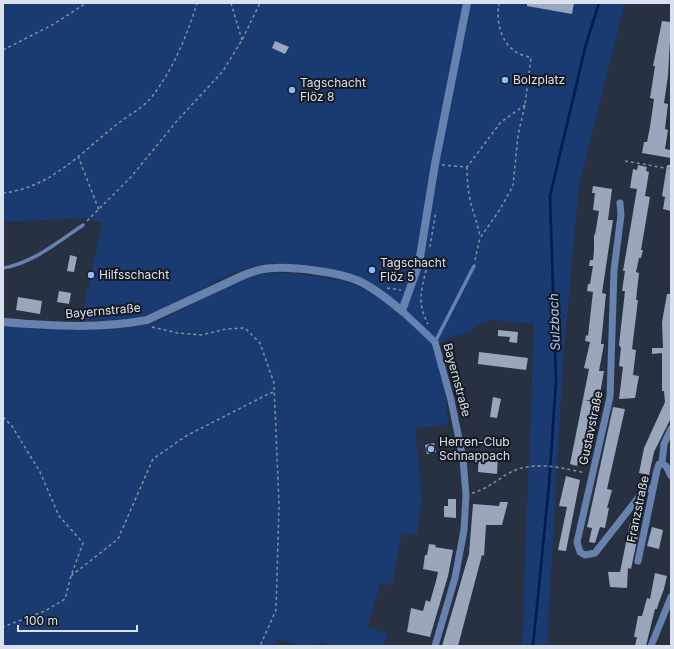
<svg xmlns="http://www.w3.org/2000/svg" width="674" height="649" viewBox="0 0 674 649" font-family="Inter,sans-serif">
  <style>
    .green { fill: #1a3a72 }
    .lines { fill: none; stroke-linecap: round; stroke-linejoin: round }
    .stream { stroke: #001950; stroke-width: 2.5 }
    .building { fill: #99a6bb }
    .path { stroke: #868f9d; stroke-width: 1.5; stroke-dasharray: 3 3; stroke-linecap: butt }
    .service { stroke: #6782af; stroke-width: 3.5 }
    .minor { stroke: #6782af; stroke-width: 7 }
    .tertiary { stroke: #6782af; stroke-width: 8 }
    .poi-dot { fill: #8fb8fd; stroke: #151921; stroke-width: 1.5 }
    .labels { text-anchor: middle; stroke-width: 4; stroke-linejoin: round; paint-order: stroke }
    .poi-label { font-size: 12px; fill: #dae1ec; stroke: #151921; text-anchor: start }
    .street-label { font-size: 12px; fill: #dae1ec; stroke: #151921 }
    .water-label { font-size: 13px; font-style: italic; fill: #a7c7fc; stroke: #151921 }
  </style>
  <rect width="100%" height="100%" fill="#273142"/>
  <path class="green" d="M3,3H625L579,185L563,361L547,646H522L534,324L491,320L478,325L470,332L449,338L432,346L445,383L448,424L415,429L422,497L417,534L402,533L392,585L380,584L367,627L388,634L383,646H330L320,642L318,646H299L278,638L274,646H3V326C39,329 72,331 109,329C122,328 135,327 148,324C188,313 220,281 262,274C279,271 296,274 313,276C332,279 348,280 365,290L370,282C352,272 335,270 315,267C296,265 276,261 258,265C218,275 186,302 147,315C127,321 101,322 81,320L102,223L87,218L3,222Z"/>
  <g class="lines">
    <path class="stream" d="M533,646L549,485L556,381L550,196L586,44L599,3"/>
  </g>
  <path class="building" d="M527,3H574L572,14L527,6Z
    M662,21L671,22L668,76L664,103L668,104L665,129L668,130L665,149L671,150V158L642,153L644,142H647L650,127L654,99L650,98L655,66H653Z
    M275,41L289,47L285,54L272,48Z
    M638,165L647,167L646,171L649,172L645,196L650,197L641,250H643L641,258H639L636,272L639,273L636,300H638L632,349L636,350L633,375L639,376L635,398L619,399L623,367L619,366L621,348L619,345L625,291H622L625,271H623L637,189L630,188L633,169L637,170Z
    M667,165H671V211L663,209L665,197L662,196Z
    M593,186L612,189L608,220H613L602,293L606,294L601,344H604L599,371H604L599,400H585L598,403L585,463L578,461L577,466L570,464L589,369L584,368L590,342L585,341L586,335L588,336L593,292L587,291L588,284H590L593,266H589L590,260H593L594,251V234L595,235L599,211L593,210L595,193H592Z
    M70,255L77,257L74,272L67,271Z
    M59,291L71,293L69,304L57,302Z
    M667,294H671V418L654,452L649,475L639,473L644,448L665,402L664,391H662V353L652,354V348H663L662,322Z
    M18,297L42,301L40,314L16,310Z
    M498,330L518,332L517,343L509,342L510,337L498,336Z
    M479,352L528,358L526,370L478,364Z
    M493,397L501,399L497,418L490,417Z
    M613,407L625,409L607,489L612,490L607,508H609L605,528L600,527L595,543L589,542L592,528L587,527Z
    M434,443L436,452L427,454L425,445Z
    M479,452L498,453L497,474L478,472Z
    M566,476L580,480L566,551L558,550L567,507L559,506Z
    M448,499H456V518L444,517V506H448Z
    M500,502H508L503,521L502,525H486L484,556L482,555L458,646H442L469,554L473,504L499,506Z
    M630,523L640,526L631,569L628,568L627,588L610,587L608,572H620Z
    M652,527L663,530L659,549L647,546Z
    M429,544L436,545L435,547L453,550L448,576L430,637L407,632L411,608L423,611L426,600L430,602L436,581L438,572L423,569L425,555H427Z
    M655,573L667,576L664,589L658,605L657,609H655L646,646H635L637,637H634L638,616H642L647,598L650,599Z"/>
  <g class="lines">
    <path class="path" d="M231,3L242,40
      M3,50L54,24L86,3
      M78,156L99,210
      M625,161L671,169
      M442,165L467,167L501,122L525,105
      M467,167C467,179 468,192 471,204C474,215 478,225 480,237
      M3,193C50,188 81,153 116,125C127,116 141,109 150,99C172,72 187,36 197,3
      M87,221L131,177L176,122L223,71L242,40L260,3
      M430,247L436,211
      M475,260L480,238L499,211L513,186L518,135L525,105L531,58C527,56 520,55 516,52C500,42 496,20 499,3
      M426,270C421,292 417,304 428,324
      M387,288L401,290
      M152,327L178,333L201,335L226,329L245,328L260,343L274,383L279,505L276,610L260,646
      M3,417L12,426L40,472L59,516L83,543L71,576L65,599L45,611L3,627
      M472,493C485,490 496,481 507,474C532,460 559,467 585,473
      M71,576L118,539L153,459L186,436L270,393L275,392"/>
    <path class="service" d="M3,268C33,263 58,242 83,225
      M435,342L474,266"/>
    <path class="minor" d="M620,203L621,215L614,270L610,397L577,542L580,552L585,555L595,553L642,493L647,489H653
      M402,311L435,342L451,400L463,459L466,495L464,530L455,578L435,646
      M662,463L666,466L671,476
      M638,561L657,470L659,464L662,463L664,444L671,429
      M651,646L671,597"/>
    <path class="tertiary" d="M3,322C52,326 99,329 147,320L244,275C254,271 263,268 274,268C295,267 339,272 359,281C374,288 389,300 402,311L419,263L435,164L467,3"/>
  </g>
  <g class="poi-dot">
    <circle cx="505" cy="80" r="4"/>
    <circle cx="292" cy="90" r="4"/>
    <circle cx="372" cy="270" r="4"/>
    <circle cx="91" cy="275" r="4"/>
    <circle cx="431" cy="449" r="4"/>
  </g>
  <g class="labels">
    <g class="poi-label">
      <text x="513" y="84">Bolzplatz</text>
      <text x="300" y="87">Tagschacht<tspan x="300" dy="14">Flöz 8</tspan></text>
      <text x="380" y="267">Tagschacht<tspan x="380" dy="14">Flöz 5</tspan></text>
      <text x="99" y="279">Hilfsschacht</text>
      <text x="439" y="446">Herren-Club<tspan x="439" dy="14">Schnappach</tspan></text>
    </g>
    <g class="street-label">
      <text transform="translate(103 311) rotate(-5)" y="4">Bayernstraße</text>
      <text transform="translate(457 380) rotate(75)" y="4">Bayernstraße</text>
      <text transform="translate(591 428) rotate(-78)" y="4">Gustavstraße</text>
      <text transform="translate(638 509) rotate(-78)" y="4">Franzstraße</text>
    </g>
    <g class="water-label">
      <text transform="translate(554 322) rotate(-92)" y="5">Sulzbach</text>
    </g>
  </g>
  <rect width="674" height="649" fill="none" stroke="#dae1ec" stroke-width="8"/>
  <path d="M18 625v6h119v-6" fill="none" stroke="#dae1ec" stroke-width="2"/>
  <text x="24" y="625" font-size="12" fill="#dae1ec" stroke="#151921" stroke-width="3" paint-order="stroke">100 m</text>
</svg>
